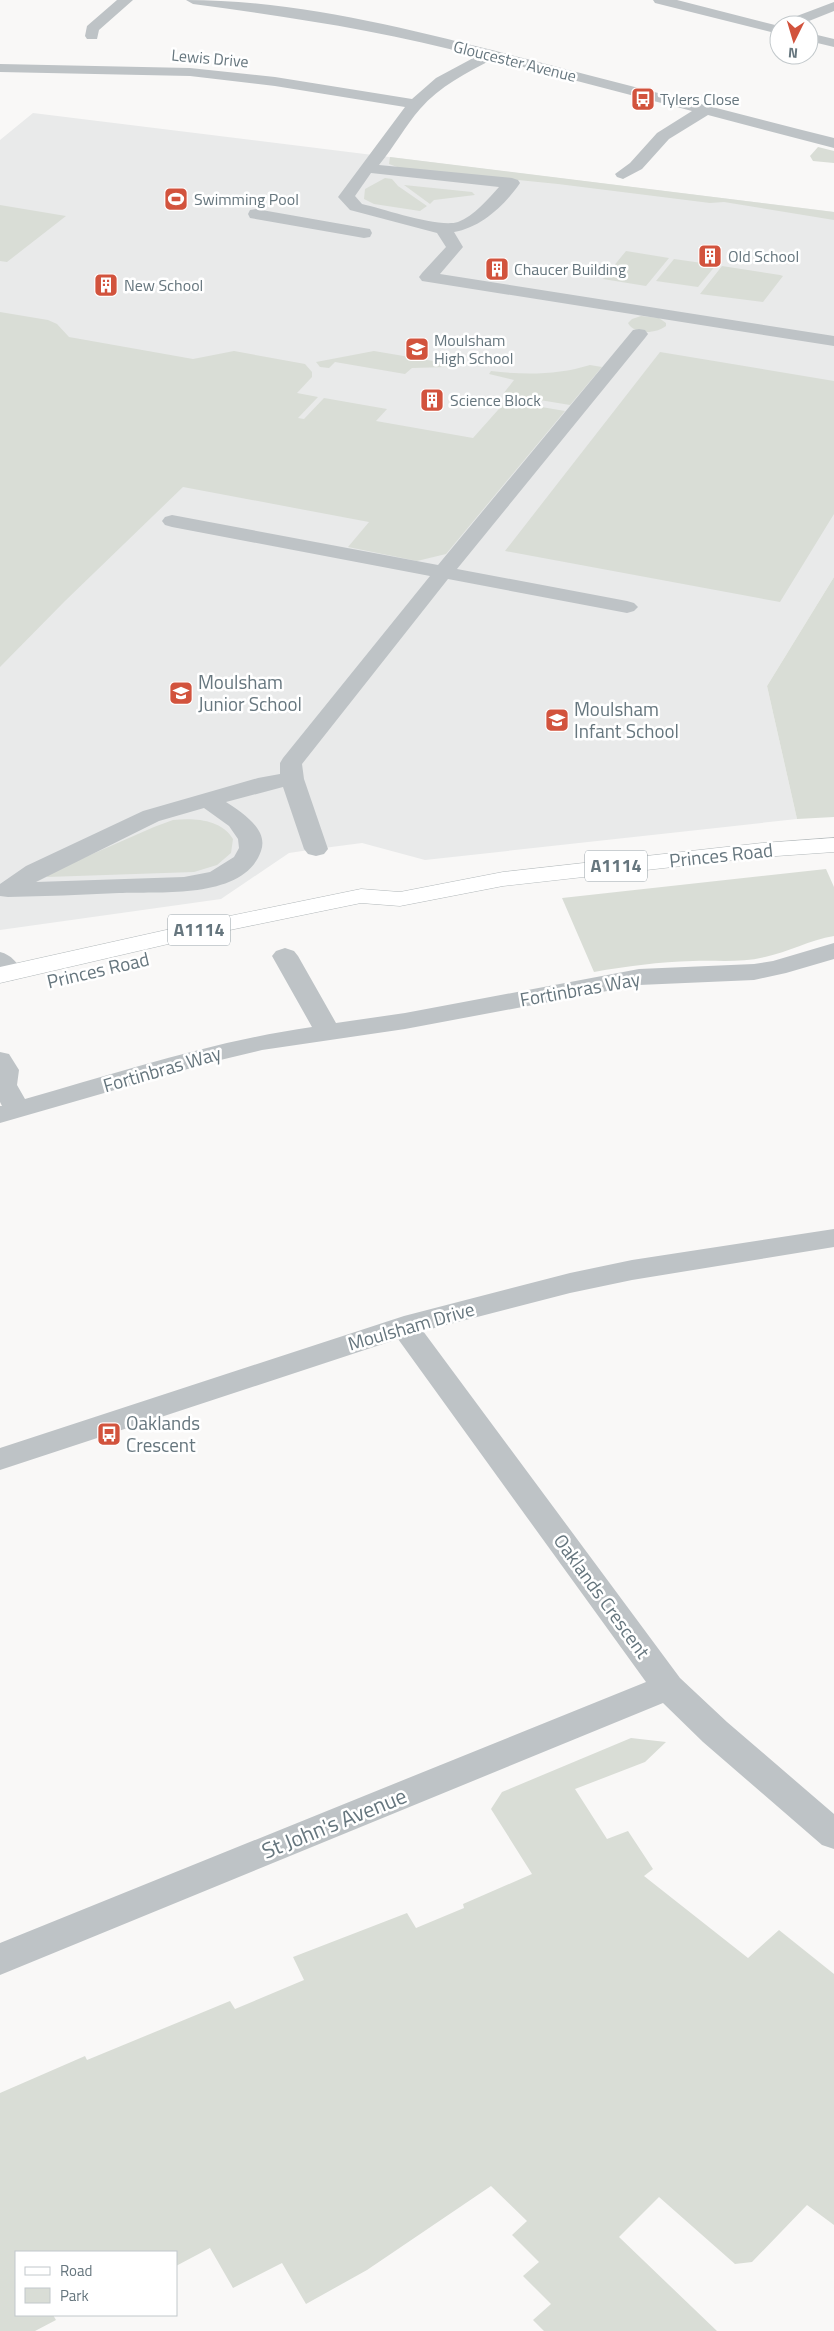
<svg xmlns="http://www.w3.org/2000/svg" width="834" height="2331" viewBox="0 0 834 2331" font-family="'Titillium Web',sans-serif">
  <style>
    .built { fill: #e9eaea }
    .green { fill: #d9ddd6 }
    .lines { fill: none; stroke-linecap: round; stroke-linejoin: round }
    .major-casing { stroke: #b2b8ba; stroke-width: 1 }
    .minor { fill: #bec3c6; fill-rule: evenodd }
    .major { fill: #fff; fill-rule: evenodd }
    .labels { text-anchor: middle; stroke-width: 5; stroke-linejoin: round; paint-order: stroke }
    .far-street-label { font-size: 16px; fill: #66767e; stroke: #fff }
    .far-poi-label { font-size: 16px; fill: #66767e; stroke: #fff; text-anchor: start }
    .shield { fill: #fff; stroke: #949fa5; stroke-width: 1 }
    .shield-label { font-size: 18px; font-weight: bold; fill: #66767e }
    .poi-label { font-size: 19px; fill: #66767e; stroke: #fff; text-anchor: start }
    .street-label { font-size: 19px; fill: #66767e; stroke: #fff }
    .near-street-label { font-size: 22px; fill: #66767e; stroke: #fff }
  </style>
  <rect width="100%" height="100%" fill="#f9f8f7"/>
  <path class="built" d="M33,113L834,212V577L767,686L797,819L425,860L362,843L316,849L289,853L221,899L0,930V140Z"/>
  <path class="green" d="M818,147L834,151V163L813,161L810,156Z
    M390,157L834,212V220L724,202L710,203L558,184L400,168L389,164Z
    M385,178L392,179L398,186L427,206L420,211L374,204L364,199L365,189Z
    M404,185L472,192L475,195L434,200L430,204Z
    M0,205L66,216L7,262L0,261Z
    M626,251L669,258L646,286L603,279Z
    M674,259L716,265L698,287L656,281Z
    M722,266L780,275L783,276L763,302L700,294Z
    M0,312L48,320L57,324L69,337L193,359L234,351L305,364L312,372V377L297,393L318,397L298,418L304,419L324,398L387,409L376,421L473,438L506,401L565,411L446,554L417,561L348,547L369,522L183,487L65,601L0,667Z
    M641,316L659,318L666,323V326C656,334 634,335 628,323L632,319Z
    M374,351L451,364L448,367L412,368L405,374L335,362L329,368L320,367L316,362Z
    M660,352L834,381V514L780,602L505,551Z
    M590,365L602,367L570,405L503,394L514,380L489,374L491,371C524,375 558,375 590,365Z
    M834,577V817L797,819L767,686Z
    M173,820C194,818 221,819 233,839L231,853L217,865L194,872L47,877L49,873L154,827Z
    M826,869L834,887V936C810,940 788,952 765,957C741,963 717,960 693,961C659,962 627,966 594,972L562,898Z
    M631,1738L666,1742L645,1762L575,1789L607,1839L628,1831L653,1869L644,1876L748,1958L779,1930L834,1974V2225L807,2205L752,2262L735,2264L659,2197L619,2237L717,2331H544L533,2320L551,2304L523,2276L539,2262L512,2235L527,2221L491,2186L367,2270L306,2304L282,2263L233,2288L210,2248L176,2266V2252H16V2315H53L56,2320L35,2331H0V2093L85,2056L87,2060L230,2001L235,2009L304,1980L293,1957L407,1913L416,1928L464,1908L463,1904L532,1874L491,1809L502,1792Z"/>
  <g class="lines">
    <g class="major-casing">
      <path id="major" d="M834,838V852L762,857L503,886L400,906L361,903L220,932L0,983V967L220,918L361,889L400,892L503,872L762,843Z"/>
    </g>
    <path class="minor" d="M117,0H133L99,30L97,39H87L85,36L87,26Z
      M186,0C301,0 416,31 527,59C629,86 732,112 834,138V148L708,115L669,139L642,169L623,179L617,177L615,174L630,163L657,133L692,111L493,59C466,73 440,86 420,109C405,126 394,147 379,165L512,178L518,180L520,183C505,205 481,228 454,232L463,247L440,274L834,336V346L422,281L419,277L422,273L446,247L437,233L350,210L338,197L405,107L275,86L190,76L0,72V64L190,68L275,77L412,99L436,78L477,56C384,31 289,17 193,4ZM371,173L499,187C488,199 474,216 458,222C438,228 384,209 362,204L355,196Z
      M653,0H677L779,26V34L655,3Z
      M834,2V11L799,25H779L781,22Z
      M809,33L834,39V47L809,41Z
      M256,209L364,228L370,229L372,233L370,237L364,238L250,218L248,214L250,210Z
      M639,329L645,330L648,334L645,338L457,569L627,601L634,603L638,607L634,611L627,613L448,579L302,764L304,779L328,849L324,854L316,856L308,854L304,849L283,787L226,802C241,812 269,829 261,851C244,900 160,891 119,893C82,895 45,896 8,897L0,896V884L26,866L143,811L258,778L280,774V763L283,758L430,576L172,527L165,525L162,521L165,517L172,515L438,565L633,330ZM204,808L229,826L238,839L239,848L234,857L210,872L184,877L36,882L159,821Z
      M834,943V959L786,973L754,980L639,985L405,1029L262,1050L212,1062L0,1123V1106H2L0,1102V1052L9,1054L19,1070L17,1085L25,1099C120,1072 214,1041 312,1027L272,956L276,951L285,948L294,951L298,956L336,1023L405,1013L639,969L754,964L773,961Z
      M0,952C12,955 17,963 24,973L20,978L11,981L0,976Z
      M834,1229V1247L632,1280L570,1293L423,1331L680,1678L727,1722L834,1814V1849L822,1845L703,1742L663,1703L0,1975V1943L646,1682L398,1339L0,1470V1448L404,1316L570,1273L632,1260Z"/>
    <use href="#major" class="major"/>
  </g>
  <defs>
    <g id="bus-square" transform="scale(1.25)"><rect x="-9" y="-9" width="18" height="18" rx="4" fill="#d2533d" stroke="#fff"/><path d="M-5-6H5V4H4V6H2V4H-2V6H-4V4H-5ZM-3.5-4V0h7V-4ZM-3.5 1.2v1.5H-2V1.2ZM2 1.2v1.5H3.5V1.2Z" fill="#fff"/></g>
    <g id="stadium-square" transform="scale(1.25)"><rect x="-9" y="-9" width="18" height="18" rx="4" fill="#d2533d" stroke="#fff"/><path d="M0-5a6.5 5 0 1 0 0 10a6.5 5 0 1 0 0-10ZM-3.5-1.8h7v3.6h-7Z" fill="#fff"/></g>
    <g id="building-square" transform="scale(1.25)"><rect x="-9" y="-9" width="18" height="18" rx="4" fill="#d2533d" stroke="#fff"/><path d="M-4-6H4V6H1V3H-1V6H-4ZM-2.5-4.3h1.7v1.8h-1.7ZM.8-4.3h1.7v1.8H.8ZM-2.5-1h1.7V.8h-1.7ZM.8-1h1.7V.8H.8Z" fill="#fff"/></g>
    <g id="school-square" transform="scale(1.25)"><rect x="-9" y="-9" width="18" height="18" rx="4" fill="#d2533d" stroke="#fff"/><path d="M0-5L7-2L0 1L-7-2ZM-4 1L0 2.5L4 1V4Q0 6-4 4Z" fill="#fff"/></g>
  </defs>
  <g fill-rule="evenodd">
    <use href="#bus-square" x="643" y="99"/>
    <use href="#stadium-square" x="176" y="199"/>
    <use href="#building-square" x="710" y="256"/>
    <use href="#building-square" x="497" y="269"/>
    <use href="#building-square" x="106" y="285"/>
    <use href="#school-square" x="417" y="349"/>
    <use href="#building-square" x="432" y="400"/>
    <use href="#school-square" x="181" y="693"/>
    <use href="#school-square" x="557" y="720"/>
    <use href="#bus-square" x="109" y="1434"/>
  </g>
  <g class="labels">
    <g class="far-street-label">
      <text transform="translate(210 58) rotate(5)" y="6">Lewis Drive</text>
      <text transform="translate(515 61) rotate(14)" y="6">Gloucester Avenue</text>
    </g>
    <g class="far-poi-label">
      <text x="660" y="105">Tylers Close</text>
      <text x="194" y="205">Swimming Pool</text>
      <text x="728" y="262">Old School</text>
      <text x="514" y="275">Chaucer Building</text>
      <text x="124" y="291">New School</text>
      <text x="434" y="346">Moulsham<tspan x="434" dy="18">High School</tspan></text>
      <text x="450" y="406">Science Block</text>
    </g>
    <g class="shield">
      <rect x="585" y="850.5" width="62" height="31" rx="4"/>
      <rect x="168" y="914.5" width="62" height="31" rx="4"/>
    </g>
    <g class="shield-label">
      <text x="616" y="872">A1114</text>
      <text x="199" y="936">A1114</text>
    </g>
    <g class="poi-label">
      <text x="198" y="689">Moulsham<tspan x="198" dy="22">Junior School</tspan></text>
      <text x="574" y="716">Moulsham<tspan x="574" dy="22">Infant School</tspan></text>
      <text x="126" y="1430">Oaklands<tspan x="126" dy="22">Crescent</tspan></text>
    </g>
    <g class="street-label">
      <text transform="translate(721 855) rotate(-6)" y="7">Princes Road</text>
      <text transform="translate(98 970) rotate(-13)" y="7">Princes Road</text>
      <text transform="translate(580 989) rotate(-10)" y="7">Fortinbras Way</text>
      <text transform="translate(162 1069) rotate(-16)" y="7">Fortinbras Way</text>
      <text transform="translate(411 1326) rotate(-16)" y="7">Moulsham Drive</text>
      <text transform="translate(602 1596) rotate(54)" y="7">Oaklands Crescent</text>
    </g>
    <g class="near-street-label">
      <text transform="translate(334 1823) rotate(-22)" y="8">St John's Avenue</text>
    </g>
  </g>
  <rect x="15" y="2251" width="162" height="65" fill="#ffffff" stroke="#c2c8cb"/>
  <rect x="25" y="2267" width="25" height="8" fill="#ffffff" stroke="#c2c8cb"/>
  <text x="60" y="2276" font-size="15" fill="#66767e">Road</text>
  <rect x="25" y="2288" width="25" height="15" fill="#d9ddd6" stroke="#c2c8cb"/>
  <text x="60" y="2301" font-size="15" fill="#66767e">Park</text>
  <g transform="translate(794 40) rotate(185)"><circle r="24" fill="#ffffff" stroke="#c2c8cb"/>
  <path d="M0-4L9 19L0 12L-9 19Z" fill="#d2533d"/>
  <text y="-8" font-size="14" font-weight="bold" text-anchor="middle" fill="#66767e">N</text>
  </g>
</svg>
